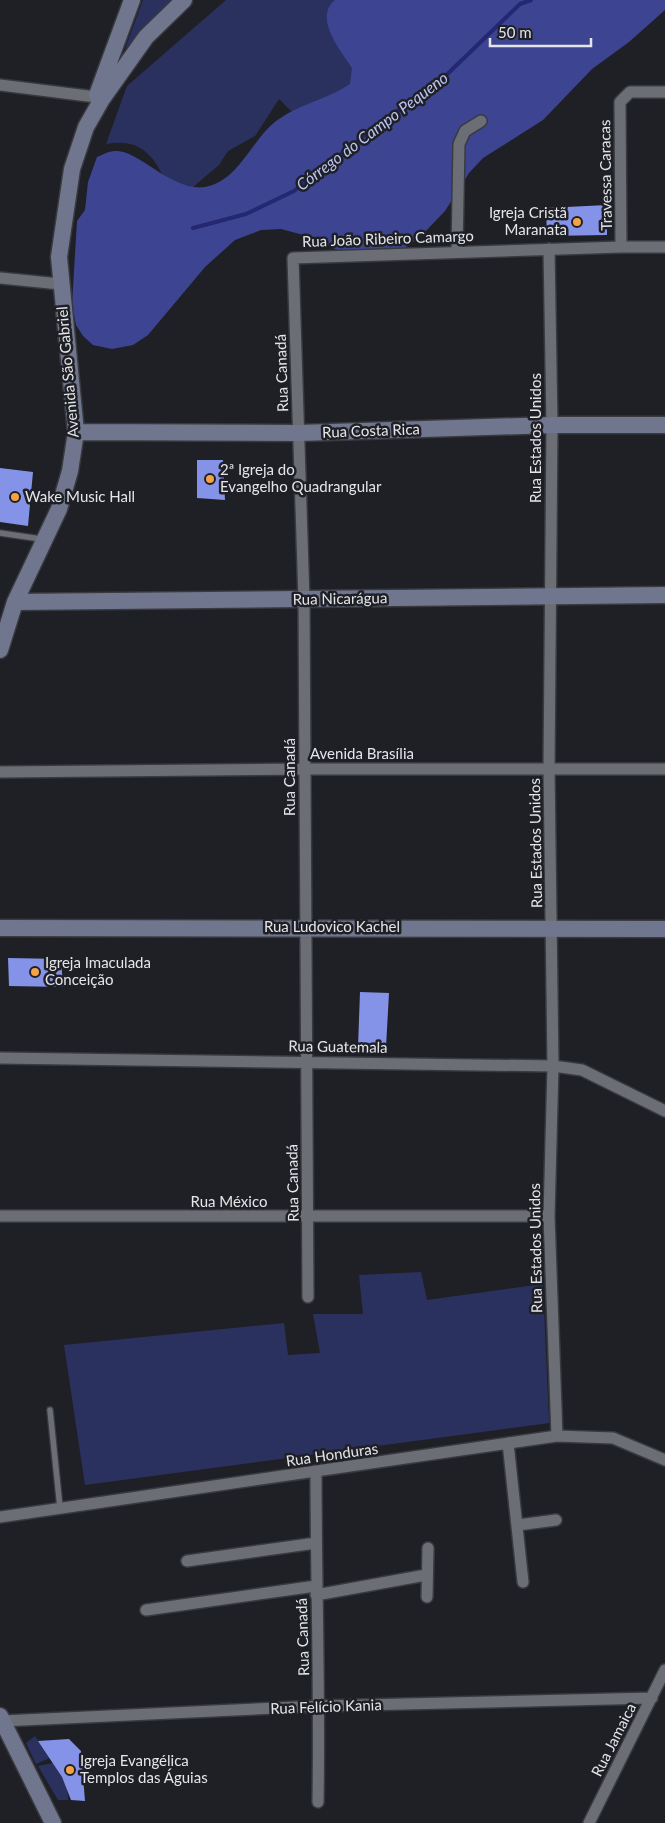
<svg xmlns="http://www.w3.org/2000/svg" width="665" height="1823" viewBox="0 0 665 1823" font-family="Lato,sans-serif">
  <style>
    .green { fill: #2b315e }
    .forest { fill: #3d4592 }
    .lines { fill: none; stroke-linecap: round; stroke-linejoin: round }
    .stream { stroke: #242771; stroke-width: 4 }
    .building { fill: #8493e7 }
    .lane-casing { stroke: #393a3f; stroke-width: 8 }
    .street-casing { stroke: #393a3f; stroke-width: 14 }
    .secondary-casing { stroke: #393a3f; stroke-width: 19 }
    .lane { stroke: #6c6e75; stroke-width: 5.5 }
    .street { stroke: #6c6e75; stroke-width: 11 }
    .secondary { stroke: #70768d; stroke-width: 16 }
    .poi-dot { fill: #f5a246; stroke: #1f2026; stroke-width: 2 }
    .labels { text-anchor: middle; stroke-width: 5; stroke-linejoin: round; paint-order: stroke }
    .street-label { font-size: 15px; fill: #e4e5e9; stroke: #1f2026 }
    .poi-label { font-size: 15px; fill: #e4e5e9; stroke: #1f2026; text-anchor: start }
    .water-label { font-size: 16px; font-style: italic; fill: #bbc4f0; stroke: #1f2026 }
  </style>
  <rect width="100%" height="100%" fill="#1f2026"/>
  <path class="green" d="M143,0H174L125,49Z
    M226,0H404L371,79L298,118L279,99L255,136L228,151L219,165L187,192L173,199C159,165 148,136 106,144L127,86Z
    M421,1272L427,1300L543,1284L549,1423L85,1485L64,1345L284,1323L288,1355L320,1353L313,1314H363L359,1275Z
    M35,1736L50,1758L36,1764L26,1743Z
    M53,1763C61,1775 68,1785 68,1800H58L38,1766Z"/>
  <path class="forest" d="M335,0H665V10L629,42L592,69L543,120L483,158L469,173L445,211L422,235L405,248L388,257L348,255L307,236L281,229L261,230L235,240L205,267L148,335L133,345L112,349L93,345L83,336L76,325L72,305L77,221L85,210L88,182L97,157C102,155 109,151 115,151C138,149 172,192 205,187C240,181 252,137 279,119C300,104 328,99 350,84L352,68C341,51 313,18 335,0Z"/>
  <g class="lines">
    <path class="stream" d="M193,228L246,214L294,191L384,120L436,85L520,4L531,0"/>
  </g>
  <path class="building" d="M607,205V235L547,236L546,208Z
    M197,460H223L225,500L197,498Z
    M0,468L33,472L28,526L0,522Z
    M8,958L61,959L63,987L9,986Z
    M360,992L389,993L386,1047H358Z
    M69,1739L81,1751L85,1801L71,1800L62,1777L38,1741Z"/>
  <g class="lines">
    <g class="lane-casing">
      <path id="lane" d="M0,533L41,539
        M50,1410L60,1508"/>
    </g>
    <g class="street-casing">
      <path id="street" d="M0,85L96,97
        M621,247L620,102L630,92H665
        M549,249L552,425L549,769L553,1066L549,1216L557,1436
        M457,252L459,144L465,131L481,121
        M0,278L60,284
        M0,772L306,769H665
        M0,1058L553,1066L582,1070L665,1111
        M0,1216H549
        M308,1297L304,600L293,258L621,247H665
        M508,1443L523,1582
        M316,1472C316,1582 320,1692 318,1802
        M0,1517L557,1436L613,1438L665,1460
        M518,1525L556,1520
        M187,1561L316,1543
        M316,1595L426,1575
        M427,1597L428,1548
        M146,1610L316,1586
        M2,1721L320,1706L652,1698
        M589,1823L665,1670"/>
    </g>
    <g class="secondary-casing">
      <path id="secondary" d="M97,95L132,0
        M76,432L299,433L552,425H665
        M15,602L665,595
        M0,650L15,602L59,509L70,471L76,432L59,257L72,169L86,127L102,99L146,37L184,0
        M0,928L665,929
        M0,1716L53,1823"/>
    </g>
    <use href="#lane" class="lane"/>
    <use href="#street" class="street"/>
    <use href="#secondary" class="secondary"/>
  </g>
  <g class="poi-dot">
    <circle cx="577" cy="222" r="5"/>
    <circle cx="210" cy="479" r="5"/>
    <circle cx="15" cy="497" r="5"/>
    <circle cx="35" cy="972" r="5"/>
    <circle cx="70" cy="1770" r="5"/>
  </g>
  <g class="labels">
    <g class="street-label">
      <text transform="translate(606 175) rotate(-91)" y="5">Travessa Caracas</text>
      <text transform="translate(388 239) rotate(-2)" y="5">Rua João Ribeiro Camargo</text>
      <text transform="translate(68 372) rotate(-95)" y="5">Avenida São Gabriel</text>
      <text transform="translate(282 373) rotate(-92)" y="5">Rua Canadá</text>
      <text transform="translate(371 431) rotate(-2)" y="5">Rua Costa Rica</text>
      <text transform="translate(536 438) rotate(-90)" y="5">Rua Estados Unidos</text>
      <text transform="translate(340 599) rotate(-1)" y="5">Rua Nicarágua</text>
      <text x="362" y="759">Avenida Brasília</text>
      <text transform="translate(290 777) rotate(-90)" y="5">Rua Canadá</text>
      <text transform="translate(536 843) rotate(-91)" y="5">Rua Estados Unidos</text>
      <text x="332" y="932">Rua Ludovico Kachel</text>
      <text transform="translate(338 1047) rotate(1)" y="5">Rua Guatemala</text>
      <text transform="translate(293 1183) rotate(-91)" y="5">Rua Canadá</text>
      <text x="229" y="1207">Rua México</text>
      <text transform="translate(536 1248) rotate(-91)" y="5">Rua Estados Unidos</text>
      <text transform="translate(332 1455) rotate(-8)" y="5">Rua Honduras</text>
      <text transform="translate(303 1637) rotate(-92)" y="5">Rua Canadá</text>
      <text transform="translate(326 1707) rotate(-2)" y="5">Rua Felício Kania</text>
      <text transform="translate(614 1740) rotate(-63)" y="5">Rua Jamaica</text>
    </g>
    <g class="poi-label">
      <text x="567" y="218" text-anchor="end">Igreja Cristã<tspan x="567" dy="17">Maranata</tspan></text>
      <text x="220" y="475">2ª Igreja do<tspan x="220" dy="17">Evangelho Quadrangular</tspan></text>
      <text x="25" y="502">Wake Music Hall</text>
      <text x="45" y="968">Igreja Imaculada<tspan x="45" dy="17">Conceição</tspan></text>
      <text x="80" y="1766">Igreja Evangélica<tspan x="80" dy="17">Templos das Águias</tspan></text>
    </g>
    <g class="water-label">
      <text transform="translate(372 131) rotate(-37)" y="6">Córrego do Campo Pequeno</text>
    </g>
  </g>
  <path d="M490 38v8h101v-8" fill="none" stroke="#e4e5e9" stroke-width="2.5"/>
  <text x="498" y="38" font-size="15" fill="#e4e5e9" stroke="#1f2026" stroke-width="4" paint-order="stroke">50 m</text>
</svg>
